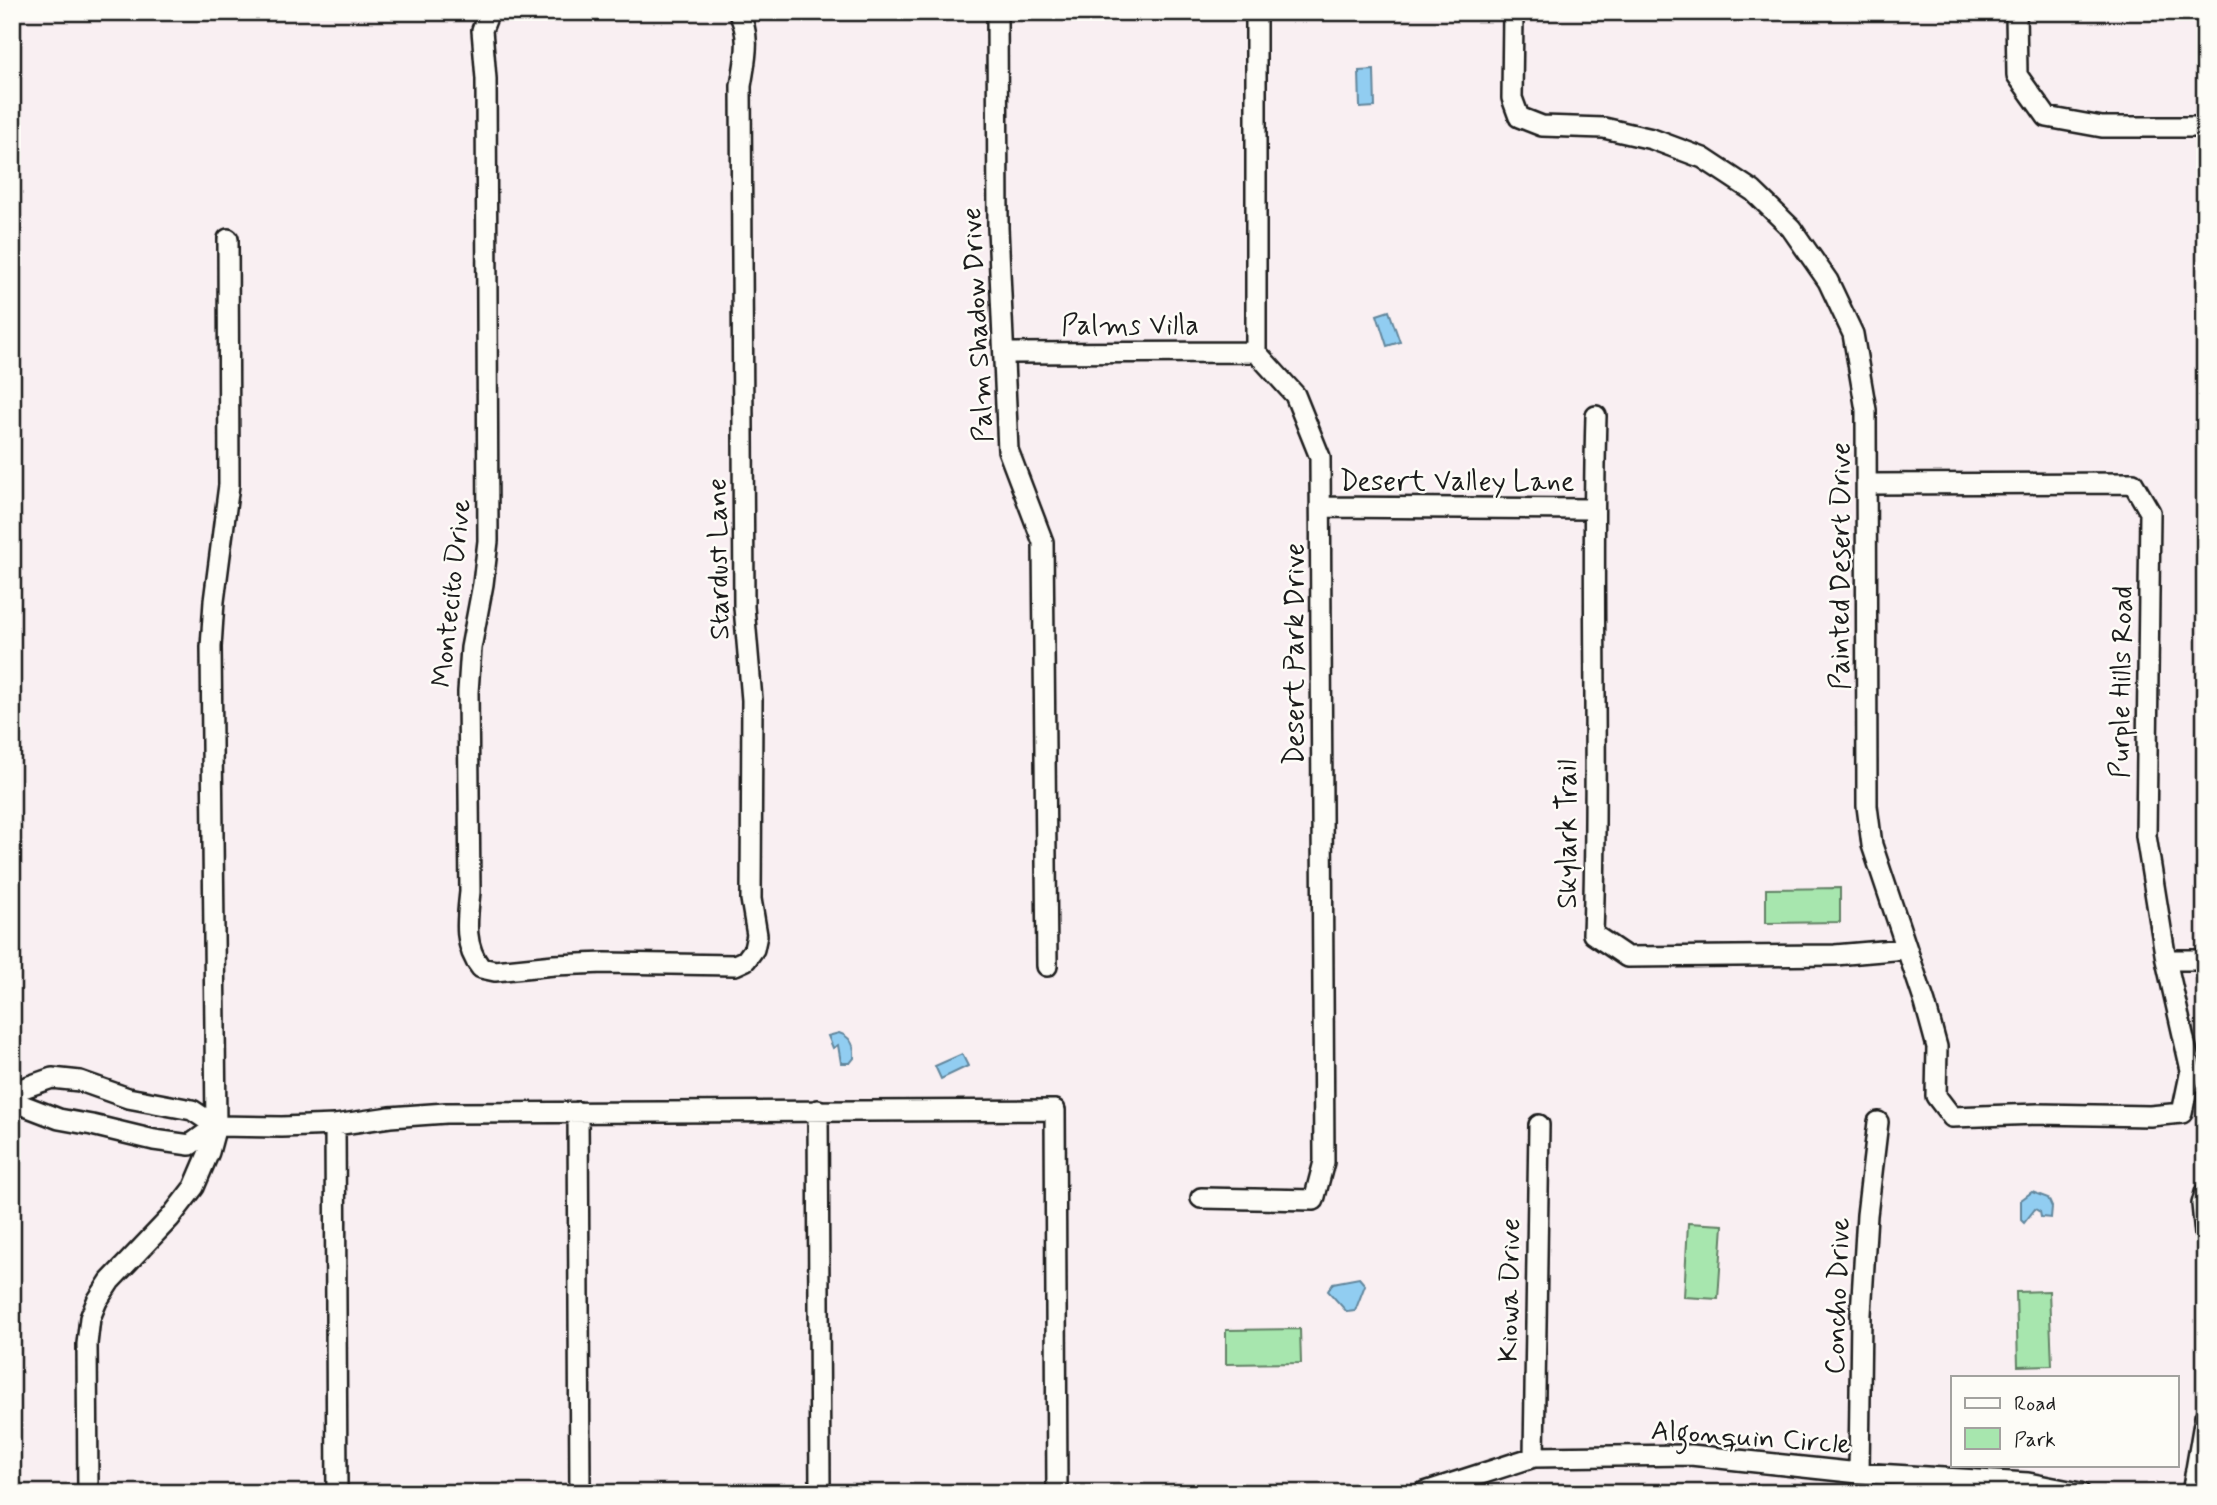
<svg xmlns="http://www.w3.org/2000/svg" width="2217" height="1505" viewBox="0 0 2217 1505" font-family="Mynerve,sans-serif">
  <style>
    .green { fill: #a7e6ae; stroke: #628165; stroke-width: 2 }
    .water { fill: #91cdf1; stroke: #62869c; stroke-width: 2 }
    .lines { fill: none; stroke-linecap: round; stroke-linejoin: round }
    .street-casing { stroke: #1c1c1c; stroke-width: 24 }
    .street { stroke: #fdfcf7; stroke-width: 19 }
    .labels { text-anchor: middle; stroke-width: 5; stroke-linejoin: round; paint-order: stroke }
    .street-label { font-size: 28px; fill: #1c1c1c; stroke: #fdfcf7 }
  </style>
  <rect width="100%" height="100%" fill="#f9eff2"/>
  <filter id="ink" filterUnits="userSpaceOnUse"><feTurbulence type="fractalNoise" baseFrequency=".0143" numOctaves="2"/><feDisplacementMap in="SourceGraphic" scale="14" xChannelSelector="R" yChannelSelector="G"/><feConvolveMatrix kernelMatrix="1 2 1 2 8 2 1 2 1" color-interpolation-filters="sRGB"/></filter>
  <g filter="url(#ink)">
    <path class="green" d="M1840,888V922L1766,923V889Z
      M1688,1223L1723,1225L1718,1299L1684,1297Z
      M2049,1291L2052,1365L2018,1366L2016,1292Z
      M1300,1329L1301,1363L1226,1364V1330Z"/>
    <path class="water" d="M1374,70L1375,107L1360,108L1359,71Z
      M1389,311L1400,342L1387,346L1377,315Z
      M839,1033C851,1037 855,1045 854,1058L850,1063H841L838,1045L833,1048L828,1036Z
      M962,1054L968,1066L941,1079L935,1066Z
      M2032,1192L2048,1198L2052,1207L2051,1218L2041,1217L2040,1212L2035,1209L2024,1223L2021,1220V1200Z
      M1359,1278L1365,1285L1355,1311L1347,1312L1328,1291L1333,1283Z"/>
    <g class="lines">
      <g class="street-casing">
        <path id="street" d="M489,12L482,30L486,79L488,541L483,584L471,648L468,692L470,892C467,919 463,946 481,968L495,971L554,965L605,963L735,965L746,960L754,949L757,935L751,899L752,700L744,607L741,86C745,60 752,36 738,12
          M997,12L998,228L1008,450L1043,542L1047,966
          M1513,12L1512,98L1519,117L1542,126L1604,128L1652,139L1703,158L1753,191L1791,228L1828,281L1853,334L1866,410L1867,806L1872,845L1925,1003L1937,1047L1936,1096L1952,1117L2038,1114L2150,1116L2182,1113L2191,1070L2166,960L2146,836L2150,512L2133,483L1868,484
          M2016,12L2017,75L2047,117L2102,127H2205
          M1004,353L1256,352
          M1596,416C1591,589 1599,761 1593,934L1627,957L1835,955L1905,949
          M1320,507L1593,509
          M2166,960H2205
          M12,1092L52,1078L80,1081L128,1098L192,1110L216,1126L282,1127L335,1125L390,1117L446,1113L1055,1110L1057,1493
          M12,1101L59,1119L92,1125L154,1140L190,1145L216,1126
          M818,1110L820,1493
          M578,1112L580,1493
          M335,1125L337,1493
          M2205,1193L2202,1204L2205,1234
          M1201,1198L1314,1200L1324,1162L1320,457L1295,395L1256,352V12
          M1534,1457L1539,1125
          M1859,1473L1861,1314L1867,1215L1878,1122
          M88,1493L87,1344L90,1318L97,1301L110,1281L170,1218L194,1187L209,1152L216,1126L211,647L214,601L229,485L228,239
          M1422,1493L1534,1457L1691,1455L1859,1473L2028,1483L2080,1493
          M2192,1493L2205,1417"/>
      </g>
      <use href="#street" class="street"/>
    </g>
  </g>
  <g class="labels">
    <g class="street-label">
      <text x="1130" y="334">Palms Villa</text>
      <text transform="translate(976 325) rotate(-93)" y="10">Palm Shadow Drive</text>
      <text x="1457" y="490">Desert Valley Lane</text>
      <text transform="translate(717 559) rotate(-91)" y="10">Stardust Lane</text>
      <text transform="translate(1839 566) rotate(-90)" y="10">Painted Desert Drive</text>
      <text transform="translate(450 593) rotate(-84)" y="10">Montecito Drive</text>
      <text transform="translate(1293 654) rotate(-90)" y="10">Desert Park Drive</text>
      <text transform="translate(2120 682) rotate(-89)" y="10">Purple Hills Road</text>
      <text transform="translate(1566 834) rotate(-90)" y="10">Skylark Trail</text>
      <text transform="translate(1508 1290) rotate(-89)" y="10">Kiowa Drive</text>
      <text transform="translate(1836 1296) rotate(-88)" y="10">Concho Drive</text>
      <text transform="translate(1751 1436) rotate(4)" y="10">Algonquin Circle</text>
    </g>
  </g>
  <rect width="2217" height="1505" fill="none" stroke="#fdfcf7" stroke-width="42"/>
  <rect x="21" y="21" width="2175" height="1463" fill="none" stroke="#1c1c1c" stroke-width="2.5" filter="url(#ink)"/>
  <rect x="1951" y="1376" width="228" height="91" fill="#fdfcf7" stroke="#a3a29f" stroke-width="2"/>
  <rect x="1965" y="1398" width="35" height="10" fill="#fdfcf7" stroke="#a3a29f" stroke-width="2"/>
  <text x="2014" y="1410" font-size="21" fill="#1c1c1c">Road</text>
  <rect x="1965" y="1428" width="35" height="21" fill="#a7e6ae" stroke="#a3a29f" stroke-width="2"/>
  <text x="2014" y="1446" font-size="21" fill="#1c1c1c">Park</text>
</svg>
